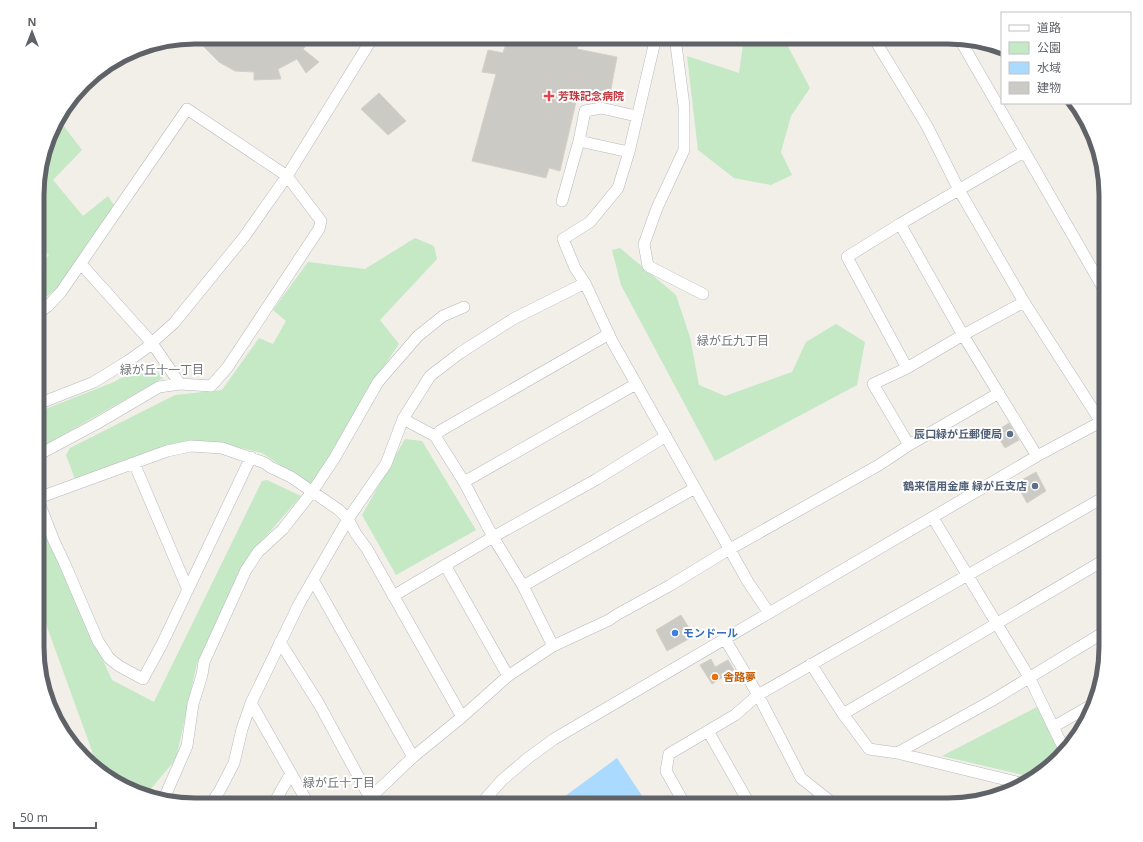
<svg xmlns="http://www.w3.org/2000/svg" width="1143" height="842" viewBox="0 0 1143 842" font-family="'Noto Sans','Noto Sans JP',sans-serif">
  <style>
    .green { fill: #c5e8c5 }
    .water { fill: #aadaff }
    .building { fill: #cccac5; stroke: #d6d1c6 }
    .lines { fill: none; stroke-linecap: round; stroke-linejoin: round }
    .minor-casing { stroke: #b5b8bc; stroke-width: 12 }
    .minor { stroke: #fff; stroke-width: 11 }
    .health-dot { fill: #e0444e; stroke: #fff; stroke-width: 1.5 }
    .service-dot { fill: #5c6f8a; stroke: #fff; stroke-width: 1.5 }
    .shop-dot { fill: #3f7fe0; stroke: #fff; stroke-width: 1.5 }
    .food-dot { fill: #e8710a; stroke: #fff; stroke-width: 1.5 }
    .labels { text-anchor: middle; stroke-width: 4; stroke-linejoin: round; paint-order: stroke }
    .health-label { font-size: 11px; font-weight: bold; fill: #be3a42; stroke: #fff; text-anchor: start }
    .service-label { font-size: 11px; font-weight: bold; fill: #4e5e75; stroke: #fff; text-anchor: end }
    .shop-label { font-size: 11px; font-weight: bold; fill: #366cbe; stroke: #fff; text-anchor: start }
    .food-label { font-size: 11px; font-weight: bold; fill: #c56008; stroke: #fff; text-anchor: start }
    .neighbourhood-label { font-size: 12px; fill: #70757a; stroke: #fff }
    .rim { fill: none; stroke: #5f6368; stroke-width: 5 }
  </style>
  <rect width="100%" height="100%" fill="#f1efe8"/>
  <path class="green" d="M744,37H783L810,88L791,116L781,152L792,175L771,185L734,178L698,150L687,56L739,73Z
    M63,125L82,150L53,180L83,216L108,196L114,205L60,286L38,303V267L49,255L38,247V174L53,126Z
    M415,238L434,246L437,259L380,320L399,344L377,376L312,486L262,453L216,442L188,443L75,479L66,455L70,448L175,395L222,390L259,338L273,344L286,321L273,310L308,262L365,269Z
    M620,248L676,295L690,337L699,385L725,396L792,372L806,342L836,324L865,342L857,385L715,461L621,285L612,250Z
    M150,362L163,378L38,449V412L114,382Z
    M405,439L422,441L476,530L396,575L362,515Z
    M267,480L301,496L253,551L197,663L176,759L144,797L100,773L38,602V518L112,680L154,702L262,481Z
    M1037,707L1060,754L1032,777L942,756Z"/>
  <path class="water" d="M617,758L648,805H553Z"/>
  <path class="building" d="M194,37H315L303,49L319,62L306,73L297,59L278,69L281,79L254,80V72L235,71L219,62Z
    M539,37H580L577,49L617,57L610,94L579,89L560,171L549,168L546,178L472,161L496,74L482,72L488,50L503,53L508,38L538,44Z
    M379,93L406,121L388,135L361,109Z
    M1009,423L1019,440L1005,448L995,432Z
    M1036,472L1046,491L1027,503L1016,483Z
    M681,615L694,636L667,651L656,630Z
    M711,659L715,667L728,660L734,670L712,684L700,665Z"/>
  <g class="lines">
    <g class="minor-casing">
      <path id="minor" d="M656,37L629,152L618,188L590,222L563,239L575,268L585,283L612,341L730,550L748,582L769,613
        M675,37L684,106V150L657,208L644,244L648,266L703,294
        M873,37L927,126L959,190L1024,302L1101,422L1106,425
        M959,38L1106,293
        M629,152L579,141L585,111L601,108L636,116
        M562,201L579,141
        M900,224L963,335L907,368L873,384L909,445
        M81,264L152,343L180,384
        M1024,302L963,335L1037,456
        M38,313L48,306L61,292L187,109L287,176L321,221L319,229L227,368L211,386L180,384L159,387L96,424L38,455
        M907,368L847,257L900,224L1024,152
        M38,404L94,382L128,361L145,349L174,323L244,237L287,176L373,37
        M403,419L435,436L464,482L493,537L523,586L553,646
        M435,436L440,431L609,334
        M134,463L188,590
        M464,482L636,384
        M38,498L167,451L191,446L222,448L265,463L270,467L291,477L339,510L348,519L356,534L367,549L462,717
        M38,500L54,541L64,562L98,641L109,658L119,666L143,679L162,644L251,457
        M933,518L1029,677L1065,751
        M445,565L508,676
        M313,580L413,757
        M523,586L695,488
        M393,596L493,537L597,479L666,436
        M725,639L758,695L801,778L835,805
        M280,642L319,704L370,798L377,805
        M811,664L843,714L869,749L897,753L1024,784
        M251,703L309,805
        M843,714L1106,559
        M1053,727L1095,703
        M708,731L750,805
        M897,753L991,701L1106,631
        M162,800L166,794L187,746L193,704L202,675L204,662L246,570L258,552L283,529L312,492L334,459L378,382L418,336L443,316L464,307
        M210,805L220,790L234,763L242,729L251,703L299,604L348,519L386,464L403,419L430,376L460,353L513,319L585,283
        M273,805L291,773
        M366,805L370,798L413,757L462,717L508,676L553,646L609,620L618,614L669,586L723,553L879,465L909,445L999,393
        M480,805L502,780L528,758L554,739L1037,456L1106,419
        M685,805L666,771L669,754L735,715L758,695L1106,496"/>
    </g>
    <use href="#minor" class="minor"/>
  </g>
  <path class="health-dot" d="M547 90h4v4h4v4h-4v4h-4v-4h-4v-4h4z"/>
  <g class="service-dot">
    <circle cx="1010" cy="434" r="4"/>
    <circle cx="1035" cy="486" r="4"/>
  </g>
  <circle class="shop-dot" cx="675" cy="633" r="4"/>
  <circle class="food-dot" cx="715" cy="677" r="4"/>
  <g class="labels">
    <g class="health-label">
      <text x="558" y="100">芳珠記念病院</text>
    </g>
    <g class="service-label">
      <text x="1002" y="438">辰口緑が丘郵便局</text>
      <text x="1027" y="490">鶴来信用金庫 緑が丘支店</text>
    </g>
    <g class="shop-label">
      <text x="683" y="637">モンドール</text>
    </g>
    <g class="food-label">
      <text x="723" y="681">舎路夢</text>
    </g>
    <g class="neighbourhood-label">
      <text x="733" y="345">緑が丘九丁目</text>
      <text x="162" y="374">緑が丘十一丁目</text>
      <text x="339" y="787">緑が丘十丁目</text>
    </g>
  </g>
  <path d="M0 0H1143V842H0ZM195 44H948A151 151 0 0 1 1099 195V647A151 151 0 0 1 948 798H195A151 151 0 0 1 44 647V195A151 151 0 0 1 195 44Z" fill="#fff" fill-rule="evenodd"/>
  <path class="rim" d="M195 44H948A151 151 0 0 1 1099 195V647A151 151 0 0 1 948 798H195A151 151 0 0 1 44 647V195A151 151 0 0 1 195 44Z"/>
  <rect x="1001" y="12" width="130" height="92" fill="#ffffff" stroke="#bfc1c3"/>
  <rect x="1009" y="25" width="20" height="6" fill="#ffffff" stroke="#bfc1c3"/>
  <text x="1037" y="32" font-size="12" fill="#5f6368">道路</text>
  <rect x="1009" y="42" width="20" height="12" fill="#c5e8c5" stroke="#bfc1c3"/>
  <text x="1037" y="52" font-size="12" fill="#5f6368">公園</text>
  <rect x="1009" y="62" width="20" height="12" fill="#aadaff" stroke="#bfc1c3"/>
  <text x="1037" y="72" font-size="12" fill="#5f6368">水域</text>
  <rect x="1009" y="82" width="20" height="12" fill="#cccac5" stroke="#bfc1c3"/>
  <text x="1037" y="92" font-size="12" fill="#5f6368">建物</text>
  <g transform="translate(32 32)" stroke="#ffffff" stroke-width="3" paint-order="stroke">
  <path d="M0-3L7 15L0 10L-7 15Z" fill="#5f6368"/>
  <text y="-6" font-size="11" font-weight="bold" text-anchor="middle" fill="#5f6368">N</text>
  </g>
  <path d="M14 822v6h82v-6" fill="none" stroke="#5f6368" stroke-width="2"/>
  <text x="20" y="822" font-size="12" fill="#5f6368" stroke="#ffffff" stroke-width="3" paint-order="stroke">50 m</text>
</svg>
